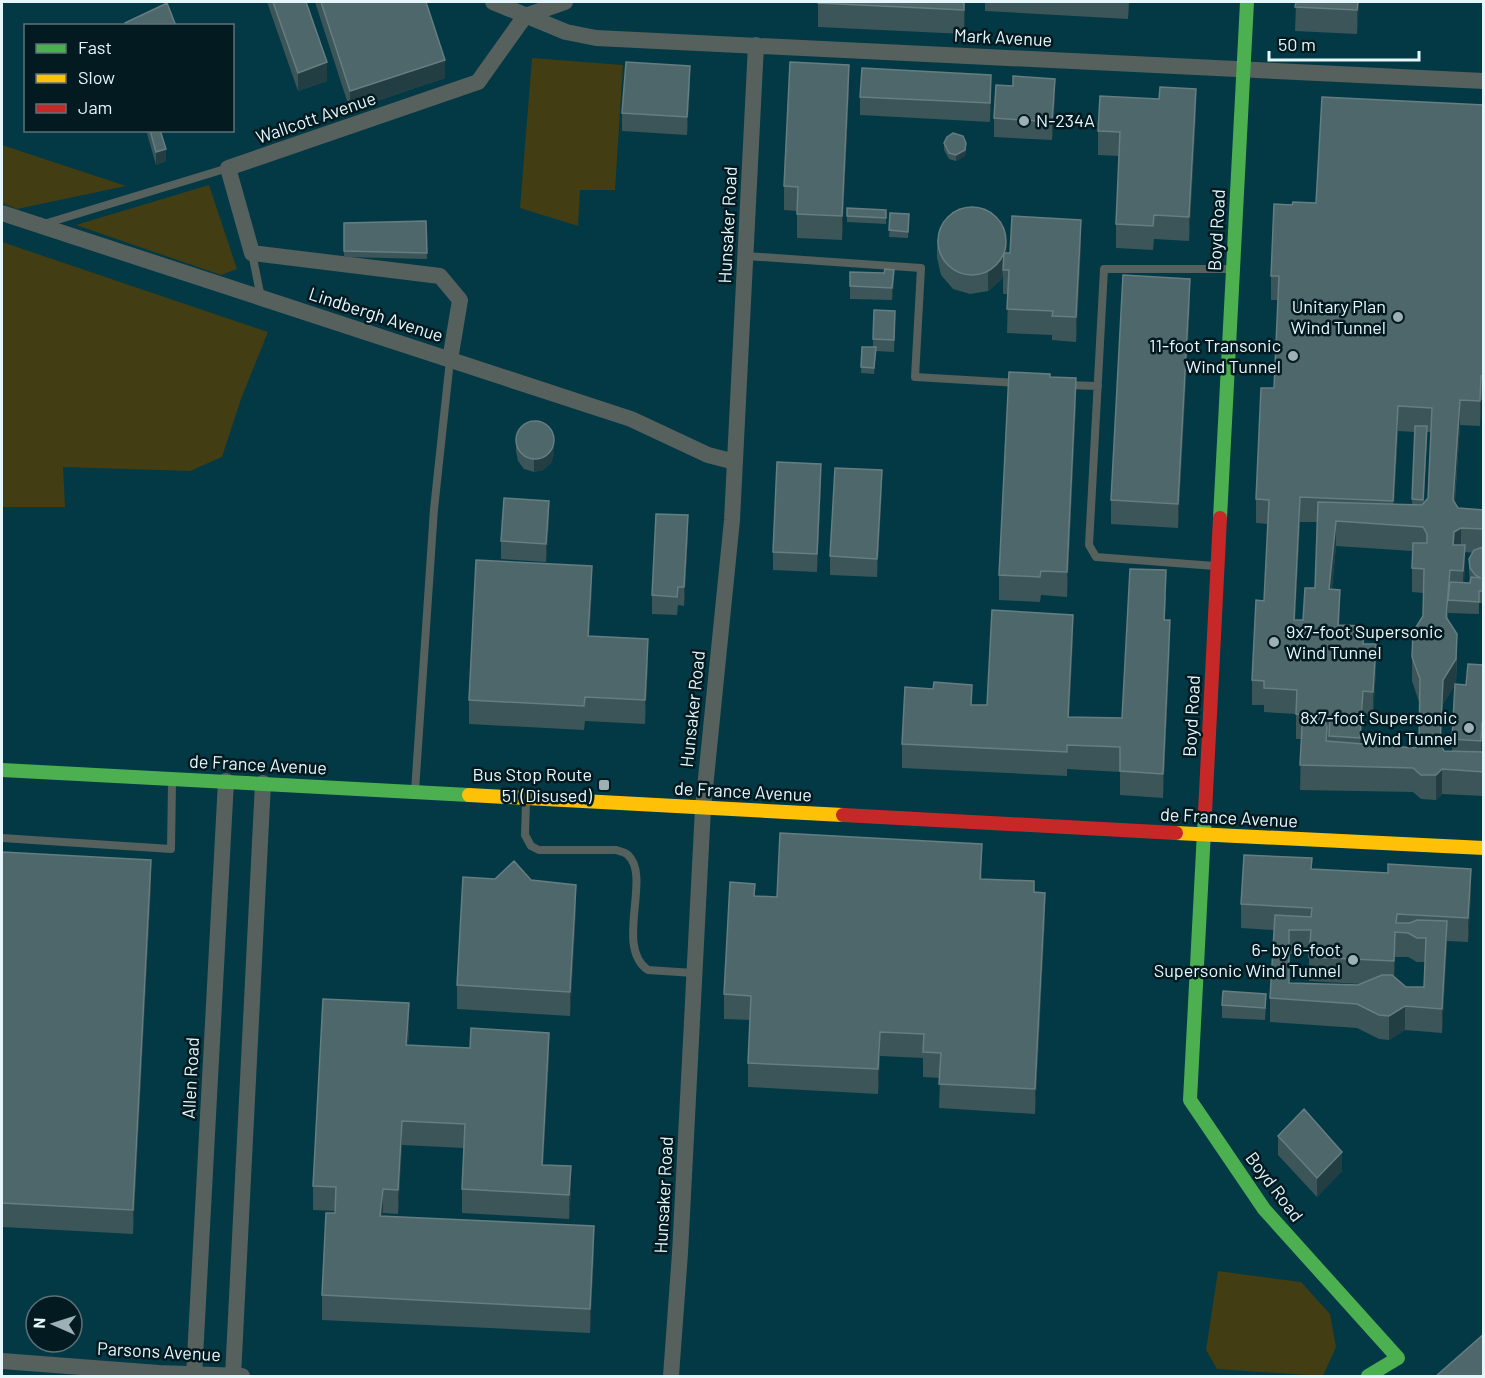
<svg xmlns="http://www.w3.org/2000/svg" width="1485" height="1378" viewBox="0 0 1485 1378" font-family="Barlow,sans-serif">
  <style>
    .built { fill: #023945; fill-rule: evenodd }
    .green { fill: #423d13 }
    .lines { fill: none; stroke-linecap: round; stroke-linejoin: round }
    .lane { stroke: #56605d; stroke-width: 8 }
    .street { stroke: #56605d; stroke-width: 16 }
    .fast { stroke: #4caf50; stroke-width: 14 }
    .slow { stroke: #ffc107; stroke-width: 14 }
    .jam { stroke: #c62828; stroke-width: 14 }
    .wall { fill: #3c5558; fill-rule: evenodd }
    .shaded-wall { fill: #233e42 }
    .building { fill: #4e676a; stroke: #667d81; stroke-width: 1.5; fill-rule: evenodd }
    .poi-dot { fill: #9cb0b5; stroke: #031a20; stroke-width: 2 }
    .labels { text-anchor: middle; stroke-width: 5; stroke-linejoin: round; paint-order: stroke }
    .street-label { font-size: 18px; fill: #e6f7fc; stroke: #031a20 }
    .poi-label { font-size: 18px; fill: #e6f7fc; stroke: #031a20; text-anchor: end }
  </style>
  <rect width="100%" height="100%" fill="#122d32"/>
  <path class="built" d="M2,2H1483V1376H2ZM26,26H232V130H26ZM36,1306H72V1342H36Z"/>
  <path class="green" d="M532,58L623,65L615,190H580L578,226L520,208Z
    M2,145L126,186L17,209L2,203Z
    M209,185L237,269L221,275L76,225Z
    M2,242L268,332L241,399L222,457L190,471L63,467L65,507H2Z
    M1218,1271L1301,1282L1330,1314L1336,1347L1323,1376L1217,1369L1206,1350Z"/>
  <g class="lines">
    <path class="lane" d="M44,224L228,168
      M252,253L261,298
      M746,256L921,268L915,377L1020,383
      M1066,385L1098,386
      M1215,566L1096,557L1089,545L1104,269H1231
      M415,791L434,509L450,360
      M526,802L525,835L531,846L539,850H616C620,851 625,852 628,855C652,877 614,947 648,970L694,973
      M2,838L171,849L172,782"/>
    <path class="street" d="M493,2L566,32L596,38L1484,81
      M2,213L631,419L708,455L735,462
      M450,360L460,300L440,276L252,253L228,168L478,82L525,16L565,2
      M2,1361L159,1373L242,1376
      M194,1376L226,781
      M233,1376L263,783
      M671,1376L680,1253L703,808L732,520L756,45"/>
    <path class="fast" d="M1220,518L1247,2
      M2,770L469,795
      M1205,812L1190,1100L1264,1209L1398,1358L1368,1376"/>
    <path class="slow" d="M469,795L843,815
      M1176,833L1484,848"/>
    <path class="jam" d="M1205,812L1220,518
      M843,815L1176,833"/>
  </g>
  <path class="wall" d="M267,2H306L327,81L298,91Z
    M315,2H426L445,78L350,110Z
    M818,2H965L964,34L818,27Z
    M985,2H1129L1128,19L985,11Z
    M1296,2H1359L1357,34L1295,31Z
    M690,84L687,135L622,131V113Z
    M1013,86L1055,97L1052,140L994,137V118Z
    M849,89L842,240L797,238V211L784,210V186Z
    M991,93L990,122L860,115V97Z
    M1484,105V400H1481L1480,426L1460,425L1455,502L1458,508L1484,510V603H1479V614L1448,613V610V620L1457,659L1456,684L1466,685L1484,665V747H1482V752H1484V796L1442,794L1436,800L1421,799L1413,792L1300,790L1301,739H1296V714L1264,712V705H1252V680L1264,601L1268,524L1256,523V499L1274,388L1278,300H1271V276L1292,205L1316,203ZM1398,431L1415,432L1412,504H1394ZM1427,432H1431L1428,498L1424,503ZM1300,522H1317L1315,588L1303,620H1295ZM1336,546L1412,551V592L1423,593V616L1412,657V681L1419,702V744L1415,748L1361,744L1363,716H1373L1376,669L1364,644L1339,625L1340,614L1332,589ZM1465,552L1473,553L1469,559V571L1470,583H1464ZM1455,685L1452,751H1444L1441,745L1443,704Z
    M1196,113L1189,241L1154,239L1153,250L1116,248V224L1119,156L1098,155V131Z
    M146,130H160L166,161L156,165Z
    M944,143L966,149L965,156L956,161L949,159L944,150Z
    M886,210V224L847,222V216Z
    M890,213L909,214L908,238L889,237Z
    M426,221L427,259L344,257V223Z
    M937,239L1007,253L1081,244L1076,342L1052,340V335L1007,333L1008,294H1003V273L1002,279L988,291L970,294L953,289L941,275L937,258Z
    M850,272L894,283L892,300L850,299Z
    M1190,303L1178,528L1111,524V500Z
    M895,323L894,352L876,351L874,374L861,373L862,347H873V339Z
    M1050,377L1076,403L1067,597L1041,595L1040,602L999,600V575Z
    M516,439L554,453L551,463L543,470L534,472L524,469L518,461L516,451Z
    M821,483L817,572L773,570V552Z
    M882,489L877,577L830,575V556Z
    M549,520L546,562L501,559V541Z
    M688,534L684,606L678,605L677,615L652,614V595Z
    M592,590L589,636L648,663L645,724L585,721L584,730L469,724V700Z
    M1166,594L1165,620L1170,644L1163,798L1120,795V772L1067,769V776L902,768V744L972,705H987L1073,640L1069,717L1122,718Z
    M2,852L151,884L133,1234L2,1227Z
    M982,868V879L1034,892L1045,917L1035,1114L939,1108L940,1078L923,1077V1058L880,1056L878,1094L748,1087V1063L750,1020L724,1019V994L755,896L777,897Z
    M1312,869L1471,893L1468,942L1447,941L1442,1033L1405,1030L1389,1040L1379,1039L1357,1028L1270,1022V998L1274,930L1241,928V904ZM1289,954H1309V981L1360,984L1358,985L1289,983ZM1395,957H1408L1417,962H1425L1424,987H1406L1394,977Z
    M531,880L576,909L570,1016L457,1009V985Z
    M1222,1005L1266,1006L1265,1020L1222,1018Z
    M409,1027L408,1045L549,1057L543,1165L571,1191L569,1219L462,1213V1189L464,1148L402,1145L398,1214L383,1213L382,1216L594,1251L590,1333L322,1320V1295L335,1211L313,1210V1186Z
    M1278,1136L1342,1171L1317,1197L1278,1155Z"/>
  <path class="shaded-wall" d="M964,2H965L964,34Z
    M1358,2H1359L1357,34V10Z
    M445,60V78L350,110V91Z
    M327,62V81L298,91V73Z
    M849,65V89L842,240V216Z
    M690,66V84L687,135V117Z
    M991,75V93L990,122V103Z
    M1055,79V97L1052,140V122Z
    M1196,89V113L1189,241V217Z
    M966,143L965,156L956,161V155Z
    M166,149V161L156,165V152Z
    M1081,220V244L1076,342V317Z
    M1007,243V261L1003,270L1002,279L988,291V273Z
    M894,270V283L892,300V288Z
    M1190,279V303L1178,528V504Z
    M1481,376V400L1480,426V401Z
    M1076,378V403L1067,597V572Z
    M1460,400V425L1453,524V500Z
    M1398,406V431L1393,526V501Z
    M554,441V453L551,463L543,470L534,472V459Z
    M821,464V483L817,572V554Z
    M882,470V489L877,577V559Z
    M1300,497V522L1294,644V620Z
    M549,501V520L546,562V544Z
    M688,515V534L684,606V587Z
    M1336,521V546L1329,613V589Z
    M1461,528V552L1453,545L1454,532Z
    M1465,545V569L1463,595V571Z
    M592,566V590L588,661V636Z
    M1450,570V594L1448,600L1446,641V617Z
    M1340,590V614L1338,649V625Z
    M1073,615V640L1068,741V717Z
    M1170,620V644L1163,798V774Z
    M1457,634L1456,684L1443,704L1440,768L1443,680Z
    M648,639V663L645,724V700Z
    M1376,644V669L1373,716V692Z
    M1363,691V716L1360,762V738Z
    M1482,722V747L1481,765V741Z
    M1442,769V794L1436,800V775Z
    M982,844V868L980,903V879Z
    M151,860V884L133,1234V1210Z
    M1471,869V893L1468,942V918Z
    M576,885V909L570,1016V992Z
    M1045,893V917L1035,1114V1089Z
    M1447,921V945L1442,1033V1009Z
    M1395,932V957L1394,986V961Z
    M409,1003V1027L406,1069V1045Z
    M1405,1006V1030L1389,1040V1016Z
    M880,1032V1056L878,1094V1069Z
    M549,1033V1057L542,1189V1165Z
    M402,1121V1145L398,1214V1190Z
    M1342,1152V1171L1317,1197V1178Z
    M571,1166V1191L569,1219V1195Z
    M383,1189V1213L380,1240V1216Z
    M594,1226V1251L590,1333V1309Z"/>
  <path class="building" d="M273,2H306L327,62L298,73Z
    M321,2H426L445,60L350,91Z
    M818,2H964V10L818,3Z
    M1296,2H1358L1357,10L1295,7Z
    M167,3L176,26H126L125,23Z
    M626,62L690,66L687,117L622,113Z
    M790,62L849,65L842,216L797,214L798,187L784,186Z
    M862,68L991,75L990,103L860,97Z
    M1013,76L1055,79L1052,122L994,118L996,85L1013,86Z
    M1160,87L1196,89L1189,217L1154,215L1153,226L1116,224L1120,132L1098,131L1100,96L1159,99Z
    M1322,97L1484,105L1483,209L1484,210V376H1481L1480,401L1460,400L1453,500L1458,508L1484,510V529L1461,528L1454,532L1453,545H1465L1463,571L1450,570L1446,617L1457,634L1456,659L1443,680L1440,743L1444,751L1484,752V772L1442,769L1436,775H1421L1413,768L1300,765L1302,727L1307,715L1296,714L1297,690L1264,688V681L1252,680L1256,600L1264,601L1269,500L1256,499L1261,388H1274L1279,276H1271L1274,204L1292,205L1293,202L1316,203ZM1398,406L1432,408L1428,498L1422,505L1318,502L1315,588H1305L1303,620H1294L1300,497L1393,501ZM1336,521L1423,527L1427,534V543H1413L1412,568L1424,569L1423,616L1413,632L1412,657L1420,679L1419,744L1415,748L1326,741L1327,727L1323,716H1330L1329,736L1360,738L1363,691L1373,692L1376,644H1363L1364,626L1338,625L1340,590L1329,589Z
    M150,130H160L166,149L156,152Z
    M953,133L963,136L966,143L965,150L956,155L949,153L944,143L947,137Z
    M938 241a34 34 0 1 1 68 0a34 34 0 1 1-68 0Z
    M847,208L886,210V218L847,216Z
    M890,213L909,214L908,232L889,230Z
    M1012,216L1081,220L1076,317L1052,316L1053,311L1007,309L1009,270H1003L1004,253H1010Z
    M426,221L427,253L344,251V223Z
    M885,269L894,270L892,288L850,286V272L884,273Z
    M1123,275L1190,279L1178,504L1111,500Z
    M874,310L895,311L894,340L873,339Z
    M862,347H876L874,368L861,367Z
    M1009,372L1050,374V377L1076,378L1067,572L1041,571L1040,577L999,575Z
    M516 440a19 19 0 1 1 38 0a19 19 0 1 1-38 0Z
    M1415,426H1427L1423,500L1412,499Z
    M777,462L821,464L817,554L773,552Z
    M835,468L882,470L877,559L830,556Z
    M504,498L549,501L546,544L501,541Z
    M656,514L688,515L684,587H678L677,597L652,595Z
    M1483,547L1484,591H1479V602L1448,600L1450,582L1470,583L1471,577L1481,578L1475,575L1470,568L1469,559L1474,550Z
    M476,560L592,566L588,636L648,639L645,700L585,697L584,706L469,700Z
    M1130,569L1166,570L1164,620H1170L1163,774L1120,771V747L1067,745V752L902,744L905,687L933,689L934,682L972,685L971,705H987L992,610L1073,615L1068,717L1122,718Z
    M1468,664L1484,665V722H1482L1481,741L1452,739L1455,684L1466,685Z
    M780,833L982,844L980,879L1034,881V892L1045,893L1035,1089L939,1084L941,1053L923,1052L924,1034L880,1032L878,1069L748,1063L751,996L724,994L730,882L755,884L754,896L777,897Z
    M2,852L151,860L133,1210L2,1203Z
    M1244,855L1312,858L1311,869L1388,873V864L1471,869L1468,918L1397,914L1396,923H1410L1417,920L1447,921L1442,1009L1405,1006L1389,1016L1379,1015L1357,1004L1270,998L1275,915L1311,917L1312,908L1241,904ZM1289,930H1311L1309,957L1394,961L1395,932L1408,933L1417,938H1426L1424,987H1406L1392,975H1382L1358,985L1289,983Z
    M514,861L531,880L576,885L570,992L457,985L463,877L495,879Z
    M1223,991L1266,994L1265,1008L1222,1005Z
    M323,999L409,1003L406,1045L470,1048L471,1028L549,1033L542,1165L571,1166L569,1195L462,1189L465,1124L402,1121L398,1190L383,1189L380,1216L594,1226L590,1309L322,1295L326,1213H335L336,1187L313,1186Z
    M1304,1109L1342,1152L1317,1178L1278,1136Z
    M1484,1334V1377H1435Z"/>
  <g class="poi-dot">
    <circle cx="1024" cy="121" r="6"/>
    <circle cx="1398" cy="317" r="6"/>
    <circle cx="1293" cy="356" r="6"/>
    <circle cx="1274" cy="642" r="6"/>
    <circle cx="1469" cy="728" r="6"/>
    <rect x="598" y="779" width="12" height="12" rx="3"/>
    <circle cx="1353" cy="960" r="6"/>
  </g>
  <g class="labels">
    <g class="street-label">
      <text transform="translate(1003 38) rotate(3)" y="6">Mark Avenue</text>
      <text transform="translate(316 118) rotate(-19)" y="6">Wallcott Avenue</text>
      <text transform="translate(728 225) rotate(-87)" y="6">Hunsaker Road</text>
      <text transform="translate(1217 230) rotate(-87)" y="6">Boyd Road</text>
      <text transform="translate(376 315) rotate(18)" y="6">Lindbergh Avenue</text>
      <text transform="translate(693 709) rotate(-84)" y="6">Hunsaker Road</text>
      <text transform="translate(1192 716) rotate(-87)" y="6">Boyd Road</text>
      <text transform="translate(258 765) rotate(3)" y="6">de France Avenue</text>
      <text transform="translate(743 792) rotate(3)" y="6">de France Avenue</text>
      <text transform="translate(1229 818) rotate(3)" y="6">de France Avenue</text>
      <text transform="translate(191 1078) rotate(-87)" y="6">Allen Road</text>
      <text transform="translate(1274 1187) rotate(53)" y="6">Boyd Road</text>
      <text transform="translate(664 1195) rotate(-87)" y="6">Hunsaker Road</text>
      <text transform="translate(159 1352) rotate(3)" y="6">Parsons Avenue</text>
    </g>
    <g class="poi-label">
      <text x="1036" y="127" text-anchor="start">N-234A</text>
      <text x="1386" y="313">Unitary Plan<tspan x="1386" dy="21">Wind Tunnel</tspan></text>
      <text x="1281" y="352">11-foot Transonic<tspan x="1281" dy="21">Wind Tunnel</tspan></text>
      <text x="1286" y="638" text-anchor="start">9x7-foot Supersonic<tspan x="1286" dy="21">Wind Tunnel</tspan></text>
      <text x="1457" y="724">8x7-foot Supersonic<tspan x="1457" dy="21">Wind Tunnel</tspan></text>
      <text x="592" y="781">Bus Stop Route<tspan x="592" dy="21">51 (Disused)</tspan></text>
      <text x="1341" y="956">6- by 6-foot<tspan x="1341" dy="21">Supersonic Wind Tunnel</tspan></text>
    </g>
  </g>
  <rect width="1485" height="1378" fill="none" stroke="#e6f7fc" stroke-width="6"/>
  <rect x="24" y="24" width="210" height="108" fill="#031a20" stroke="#5e7278" stroke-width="1.5"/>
  <rect x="36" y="44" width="30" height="9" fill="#4caf50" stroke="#5e7278" stroke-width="1.5"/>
  <text x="78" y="54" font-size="18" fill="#e6f7fc">Fast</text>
  <rect x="36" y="74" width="30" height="9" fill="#ffc107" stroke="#5e7278" stroke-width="1.5"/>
  <text x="78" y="84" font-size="18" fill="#e6f7fc">Slow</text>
  <rect x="36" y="104" width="30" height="9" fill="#c62828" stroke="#5e7278" stroke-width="1.5"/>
  <text x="78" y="114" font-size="18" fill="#e6f7fc">Jam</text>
  <g transform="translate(54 1324) rotate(273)"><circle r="28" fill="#031a20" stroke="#5e7278" stroke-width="1.5"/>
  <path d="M0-4.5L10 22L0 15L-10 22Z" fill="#9cb0b5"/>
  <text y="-9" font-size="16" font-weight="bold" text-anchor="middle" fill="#e6f7fc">N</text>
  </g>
  <path d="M1269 51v9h150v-9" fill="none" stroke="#e6f7fc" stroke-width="3"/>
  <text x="1278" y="51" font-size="18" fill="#e6f7fc" stroke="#031a20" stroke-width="4.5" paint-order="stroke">50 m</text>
</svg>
